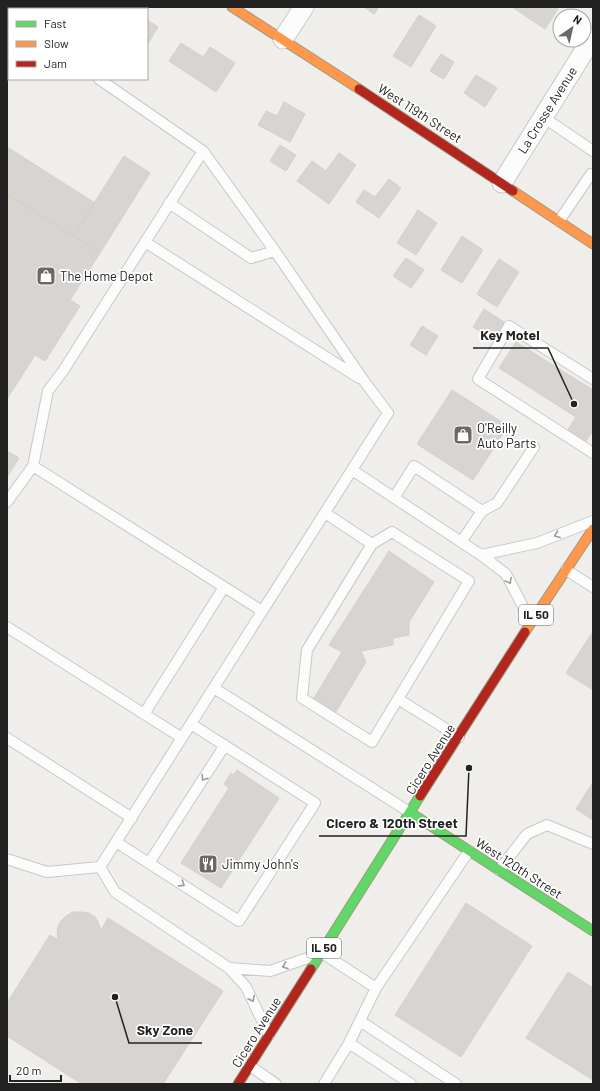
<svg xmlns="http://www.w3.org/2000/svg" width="600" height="1091" viewBox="0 0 600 1091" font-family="Barlow,sans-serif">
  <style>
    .building { fill: #d7d4d2; stroke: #d3d0cc }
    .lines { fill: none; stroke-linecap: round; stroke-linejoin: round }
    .lane-casing { stroke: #c9c8c7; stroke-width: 12 }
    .street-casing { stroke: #c9c8c7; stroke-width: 21 }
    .fast-casing { stroke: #999a82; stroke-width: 11 }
    .slow-casing { stroke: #999a82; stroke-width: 11 }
    .jam-casing { stroke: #999a82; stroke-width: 11 }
    .lane { stroke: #fdfcfc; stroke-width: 10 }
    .street { stroke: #fdfcfc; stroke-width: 19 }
    .fast { stroke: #63d668; stroke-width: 9 }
    .slow { stroke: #ff974d; stroke-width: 9 }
    .jam { stroke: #b3261e; stroke-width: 9 }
    .oneway { stroke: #9a9a9a }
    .labels { text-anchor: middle; stroke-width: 3.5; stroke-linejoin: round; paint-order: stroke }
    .shield { fill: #fff; stroke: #646464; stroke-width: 1 }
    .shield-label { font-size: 12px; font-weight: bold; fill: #222 }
    .street-label { font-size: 13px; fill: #222; stroke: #fff }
    .poi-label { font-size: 13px; fill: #222; stroke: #fff; text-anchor: start }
    .leader { fill: none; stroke: #222; stroke-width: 1.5 }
    .callout-dot { fill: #222; stroke: #fff; stroke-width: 1.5 }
    .callout-label { font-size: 14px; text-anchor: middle; font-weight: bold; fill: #222; stroke: #fff; stroke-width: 3.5; stroke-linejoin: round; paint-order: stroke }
  </style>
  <rect width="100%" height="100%" fill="#f0eeeb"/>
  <path class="building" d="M102,7H127L130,9H101Z
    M364,7H379L374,14Z
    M512,7H554L558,9L545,29Z
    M419,15L436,26L411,67L393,56Z
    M147,20L158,27L147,45Z
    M181,43L203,57L210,47L235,63L216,92L169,61Z
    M441,54L454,62L444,79L430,71Z
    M476,75L497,88L485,107L464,93Z
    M284,102L305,114L290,142L258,125L266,111L277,116Z
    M280,145L296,155L286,171L270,161Z
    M7,147L95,203L73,236L7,194Z
    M339,153L356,165L329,204L297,181L312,161L326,171Z
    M124,156L150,173L100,253L73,236Z
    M389,179L401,188L379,218L356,202L364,190L375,197Z
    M7,194L100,253L70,300L80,306L45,361L35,355L7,399Z
    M418,210L437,223L416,255L397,243Z
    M462,236L483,250L462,283L441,270Z
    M406,258L424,270L411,288L393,276Z
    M499,259L519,272L497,307L477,294Z
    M484,309L504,322L493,340L473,327Z
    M422,326L438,336L426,355L410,345Z
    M516,342L593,390V430L583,446L565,434L576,417L499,368Z
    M452,390L508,426L473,480L417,444Z
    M7,451L19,458L7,477Z
    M389,551L434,582L409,622V635L393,638V645L361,651L366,662L335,713L314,698L342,652L329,645Z
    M592,633L593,634V690L566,673Z
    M237,770L279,798L221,888L181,863L229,788L224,784L231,773L234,775Z
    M593,782V820L576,809Z
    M466,903L532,946L461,1057L395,1015Z
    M73,912H82L89,913L95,917L98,922L101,930L108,918L223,991L163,1084H82L7,1036V1003L50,935L58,940L57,930L60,922L66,916Z
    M568,972L593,988V1080L526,1038Z"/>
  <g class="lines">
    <g class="lane-casing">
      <path id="lane" d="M7,53H9
        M543,117L593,151
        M169,203L251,258L275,251
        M559,221L591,174L593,176
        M145,242L359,378
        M593,379L509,326L478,379L593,453
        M33,466L262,611
        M352,470L481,555L506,574L531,622
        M394,498L414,466L482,511
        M7,502L33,466L48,391L63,371L203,151
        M325,513L372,544L307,650L302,698L372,742L469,581L392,532L372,544
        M461,542L482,511L497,503L534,447
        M481,555L537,543L593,521
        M566,570L593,587
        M7,627L182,738
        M214,688L411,813
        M398,699L459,737
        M144,714L224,587
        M7,738L132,818
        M116,842L239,921L315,803L191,724
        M7,859L47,872L100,867L388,413L364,381L275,251L203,151L99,79
        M149,863L225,745
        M100,867L115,892L229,968L246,987L269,1035
        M499,870L527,834L547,825L593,844
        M229,968L270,971L322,953L376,988L469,851
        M360,1021L456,1084
        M349,1043L411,1084
        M250,1066L276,1084
        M324,1084L349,1043L376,988"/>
    </g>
    <g class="street-casing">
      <path id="street" d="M283,39L304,7
        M502,183L593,37"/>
    </g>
    <g class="fast-casing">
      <path id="fast" d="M411,813L593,931
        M311,969L420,796"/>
    </g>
    <g class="slow-casing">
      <path id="slow" d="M232,7L359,89
        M513,191L593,244
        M525,632L593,529"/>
    </g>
    <g class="jam-casing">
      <path id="jam" d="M359,89L513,191
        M420,796L525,632
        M238,1084L311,969"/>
    </g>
    <use href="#lane" class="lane"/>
    <use href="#street" class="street"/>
    <use href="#fast" class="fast"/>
    <use href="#slow" class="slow"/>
    <use href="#jam" class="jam"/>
  </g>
  <defs><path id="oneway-chevron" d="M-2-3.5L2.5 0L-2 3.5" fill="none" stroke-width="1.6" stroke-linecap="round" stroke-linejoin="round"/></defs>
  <g class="oneway">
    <use href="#oneway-chevron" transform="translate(557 535) rotate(158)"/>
    <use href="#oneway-chevron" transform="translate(509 581) rotate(62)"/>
    <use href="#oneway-chevron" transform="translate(204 778) rotate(123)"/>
    <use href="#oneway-chevron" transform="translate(182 884) rotate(33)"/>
    <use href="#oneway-chevron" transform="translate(285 966) rotate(161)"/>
    <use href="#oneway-chevron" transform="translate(252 999) rotate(64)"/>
  </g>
  <defs>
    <g id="shop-square" transform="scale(1)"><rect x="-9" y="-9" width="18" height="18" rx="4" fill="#6a6968" stroke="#fff"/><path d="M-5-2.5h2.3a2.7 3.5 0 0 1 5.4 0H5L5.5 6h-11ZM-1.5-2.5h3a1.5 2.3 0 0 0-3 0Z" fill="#fff"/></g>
    <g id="restaurant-square" transform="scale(1)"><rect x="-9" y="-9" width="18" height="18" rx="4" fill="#6a6968" stroke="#fff"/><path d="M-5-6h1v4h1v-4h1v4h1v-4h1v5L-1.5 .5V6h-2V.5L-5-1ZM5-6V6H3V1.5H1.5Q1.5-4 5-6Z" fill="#fff"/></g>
  </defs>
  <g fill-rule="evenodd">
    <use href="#shop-square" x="46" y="276"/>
    <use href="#shop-square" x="463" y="435"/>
    <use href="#restaurant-square" x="208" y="864"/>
  </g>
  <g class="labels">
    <g class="shield">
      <rect x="519" y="605" width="34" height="20" rx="3"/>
      <rect x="307" y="938" width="34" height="20" rx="3"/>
    </g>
    <g class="shield-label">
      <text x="536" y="619">IL 50</text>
      <text x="324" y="952">IL 50</text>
    </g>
    <g class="street-label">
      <text transform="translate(547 110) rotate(-58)" y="5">La Crosse Avenue</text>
      <text transform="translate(420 113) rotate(33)" y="5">West 119th Street</text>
      <text transform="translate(430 759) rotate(-58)" y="5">Cicero Avenue</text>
      <text transform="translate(519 868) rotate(33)" y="5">West 120th Street</text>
      <text transform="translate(256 1032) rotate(-58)" y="5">Cicero Avenue</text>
    </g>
    <g class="poi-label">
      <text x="60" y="281">The Home Depot</text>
      <text x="477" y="433">O'Reilly<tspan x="477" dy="15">Auto Parts</tspan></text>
      <text x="222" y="869">Jimmy John's</text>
    </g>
  </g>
  <path class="leader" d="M574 404L548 348H473M469 768L466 836H319M115 997L129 1043H202"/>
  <g class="callout-dot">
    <circle cx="574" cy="404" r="4"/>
    <circle cx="469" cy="768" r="4"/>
    <circle cx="115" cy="997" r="4"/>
  </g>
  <g class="callout-label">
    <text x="510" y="340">Key Motel</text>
    <text x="392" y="828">Cicero &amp; 120th Street</text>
    <text x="165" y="1035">Sky Zone</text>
  </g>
  <rect width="600" height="1091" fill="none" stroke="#222222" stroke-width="16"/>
  <rect x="8" y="8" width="140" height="72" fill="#ffffff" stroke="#a7a7a7"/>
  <rect x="16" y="21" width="20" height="6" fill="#63d668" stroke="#a7a7a7"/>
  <text x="44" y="28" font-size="12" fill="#222222">Fast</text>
  <rect x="16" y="41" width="20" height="6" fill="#ff974d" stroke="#a7a7a7"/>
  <text x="44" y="48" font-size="12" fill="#222222">Slow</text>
  <rect x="16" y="61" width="20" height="6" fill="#b3261e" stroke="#a7a7a7"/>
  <text x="44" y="68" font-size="12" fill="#222222">Jam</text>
  <g transform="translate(572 28) rotate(34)"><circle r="19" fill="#ffffff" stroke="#a7a7a7"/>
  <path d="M0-3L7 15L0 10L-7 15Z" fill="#6a6968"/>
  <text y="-6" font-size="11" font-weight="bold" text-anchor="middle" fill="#222222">N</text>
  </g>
  <path d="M10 1075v6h51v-6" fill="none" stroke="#222222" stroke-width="2"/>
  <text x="16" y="1075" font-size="12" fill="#222222" stroke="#ffffff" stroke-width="3" paint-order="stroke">20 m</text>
</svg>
